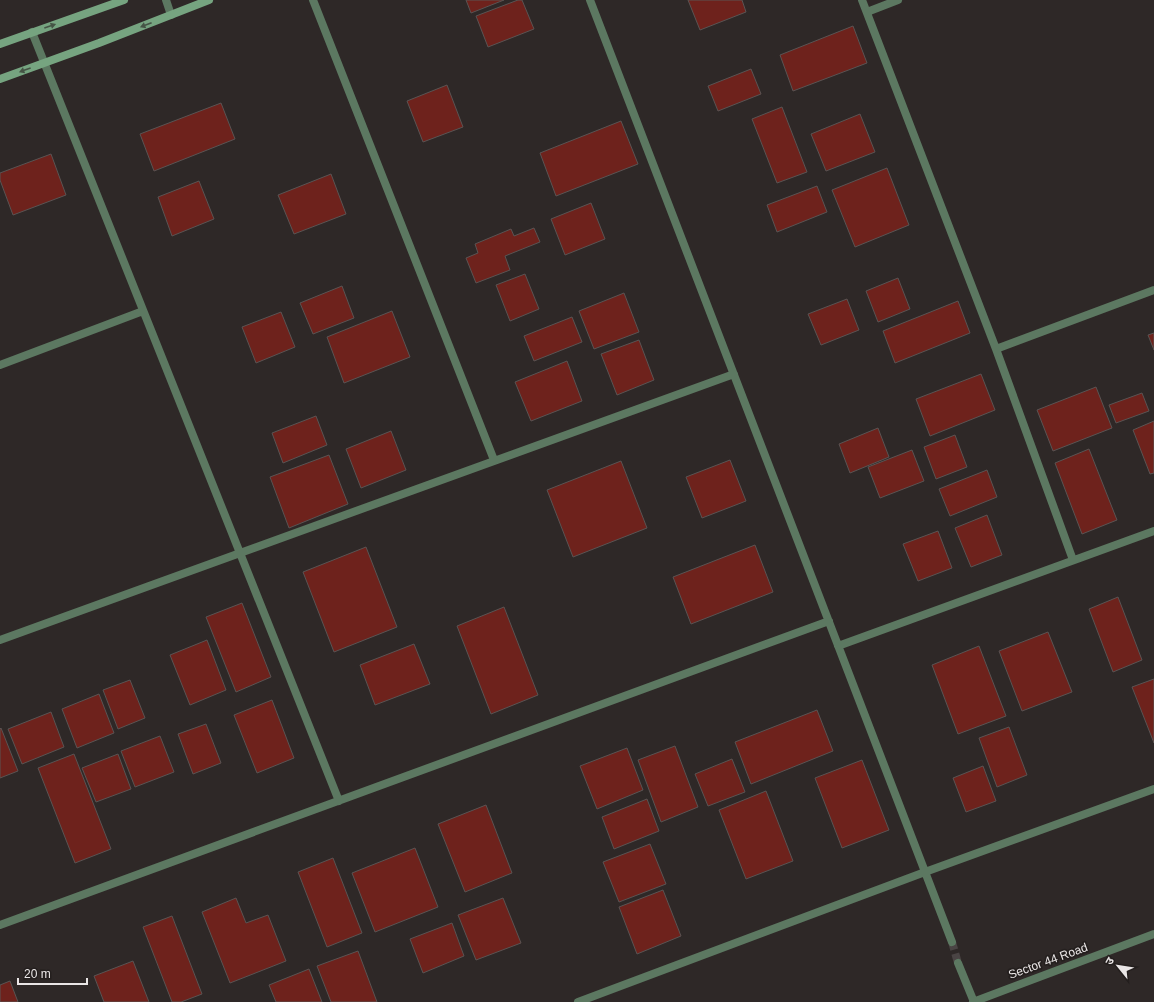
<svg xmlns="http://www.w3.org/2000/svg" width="1154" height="1002" viewBox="0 0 1154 1002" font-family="Arial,'Noto Sans Devanagari',sans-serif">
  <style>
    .building { fill: #6e221c; stroke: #5a5453 }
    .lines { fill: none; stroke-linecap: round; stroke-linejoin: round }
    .street-tunnel { stroke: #4a4444; stroke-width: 8; stroke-dasharray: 8 4; stroke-linecap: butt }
    .street { stroke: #5c7861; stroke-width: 8 }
    .secondary { stroke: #76a480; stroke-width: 8 }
    .oneway { fill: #455445 }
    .labels { text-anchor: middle; stroke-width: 3.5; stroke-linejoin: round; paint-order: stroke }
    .street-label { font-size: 12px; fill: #eae6e6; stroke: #241f1e }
  </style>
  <rect width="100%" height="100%" fill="#2e2827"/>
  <path class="building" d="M466,0H504L471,13Z
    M518,0H522L534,29L488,47L476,16Z
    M688,0H742L746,12L700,30Z
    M853,26L867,63L793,91L780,55Z
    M751,69L761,94L718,111L708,86Z
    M447,85L463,127L423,142L407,101Z
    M221,103L235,139L154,171L140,134Z
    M782,107L807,172L777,183L752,119Z
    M860,114L875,152L826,171L811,134Z
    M621,121L638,164L556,196L540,153Z
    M51,154L66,195L13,215L0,180V173Z
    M887,168L909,225L855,247L832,190Z
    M331,174L346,214L294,234L278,195Z
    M199,181L214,219L172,236L158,197Z
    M817,186L827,212L777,232L767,205Z
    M591,203L605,239L565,255L551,219Z
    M534,228L540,242L505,256L510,270L476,283L466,258L478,253L475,244L511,229L514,236Z
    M525,274L539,309L510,321L496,285Z
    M898,278L910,309L878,322L866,291Z
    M342,286L354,318L313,334L300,303Z
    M624,293L639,332L594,349L579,311Z
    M847,299L859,330L821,345L808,314Z
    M958,301L970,333L895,363L883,331Z
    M392,311L410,357L344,383L327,337Z
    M281,312L295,347L256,363L242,327Z
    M572,317L582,342L534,361L524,336Z
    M1154,333V350L1148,335Z
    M639,340L654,380L617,395L601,354Z
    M567,361L582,401L531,421L515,382Z
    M981,374L995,410L930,436L916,399Z
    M1096,387L1112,428L1053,451L1037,410Z
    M1142,393L1149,411L1116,423L1109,405Z
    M316,416L327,445L283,463L272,433Z
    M1154,421V473L1150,474L1133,430Z
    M878,428L889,457L850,473L839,444Z
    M391,431L406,470L361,488L346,449Z
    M955,435L967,467L936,479L924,447Z
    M1089,449L1117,520L1082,534L1055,463Z
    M912,450L924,481L880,498L868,467Z
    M329,455L348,504L289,528L270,477Z
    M730,460L746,501L702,518L686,477Z
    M621,461L647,528L573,557L547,490Z
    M987,470L997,497L950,516L939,489Z
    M987,515L1002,555L971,567L955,528Z
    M938,531L952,568L918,581L903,544Z
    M755,545L773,592L691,624L673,577Z
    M366,547L397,627L334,652L303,572Z
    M1118,597L1142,660L1113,672L1089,609Z
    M242,603L271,677L236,692L206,617Z
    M504,607L538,695L491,714L457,626Z
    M1048,632L1072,692L1022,711L999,651Z
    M207,640L226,690L190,705L170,655Z
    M414,644L430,684L375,705L360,665Z
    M979,646L1006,716L958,734L932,665Z
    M1154,679V743L1132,687Z
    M130,680L145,718L118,729L103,690Z
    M99,694L114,733L77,748L62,709Z
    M272,700L294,758L257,773L234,715Z
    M817,710L833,751L751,784L735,742Z
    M51,712L64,747L22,764L8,729Z
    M206,724L221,763L193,774L178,734Z
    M1009,727L1027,775L997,787L979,738Z
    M1,728L18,771L0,778V729Z
    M160,736L174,772L135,787L121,751Z
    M675,746L698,807L661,822L638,760Z
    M627,748L643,790L597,809L580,766Z
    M74,754L111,849L75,863L38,768Z
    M118,754L131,789L96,802L82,768Z
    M732,759L745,792L708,806L695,774Z
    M862,760L889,830L842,848L815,778Z
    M983,766L996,801L966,812L953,778Z
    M766,791L793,861L746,879L719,810Z
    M647,799L659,831L614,849L602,817Z
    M486,805L512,873L465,892L438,824Z
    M650,844L666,884L619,902L603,862Z
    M415,848L438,907L375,932L352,873Z
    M333,858L362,933L327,947L298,872Z
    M663,890L681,936L637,954L619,907Z
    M236,898L246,923L268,915L286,961L230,983L202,912Z
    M503,898L521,943L476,960L458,915Z
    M172,916L202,994L181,1002H172L143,927Z
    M452,923L464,956L423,973L410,939Z
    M358,951L377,1002H331L317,966Z
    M133,961L149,1002H104L94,976Z
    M309,969L322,1002H276L269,985Z
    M10,981L18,1002H0V985Z"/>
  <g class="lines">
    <path class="street-tunnel" d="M952,942L958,963"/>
    <path class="street" d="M166,0L171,15
      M313,0L494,460
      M590,0L952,942
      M862,0L996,349L1073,560
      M867,12L898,0
      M32,32L339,801
      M996,349L1154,290
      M0,365L143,311
      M0,640L734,374
      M838,646L1154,531
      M0,925L829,621
      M958,963L974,1002
      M578,1002L925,872L1154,789
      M973,1002L1154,934"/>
    <path class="secondary" d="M0,44L124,0
      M0,79L99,43L209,0"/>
  </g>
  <defs><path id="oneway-solid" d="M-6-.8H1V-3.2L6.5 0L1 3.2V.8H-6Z"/></defs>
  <g class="oneway">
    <use href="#oneway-solid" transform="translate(146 25) rotate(159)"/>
    <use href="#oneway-solid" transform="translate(50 26) rotate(-19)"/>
    <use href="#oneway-solid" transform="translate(25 70) rotate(160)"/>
  </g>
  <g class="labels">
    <g class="street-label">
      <text transform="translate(1048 961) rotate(-20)" y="4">Sector 44 Road</text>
    </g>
  </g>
  <g transform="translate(1118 966) rotate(300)" stroke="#241f1e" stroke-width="3" paint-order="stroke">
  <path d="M0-3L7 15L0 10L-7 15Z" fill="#eae6e6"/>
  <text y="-6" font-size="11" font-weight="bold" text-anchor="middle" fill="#eae6e6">उ</text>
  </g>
  <path d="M18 978v6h69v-6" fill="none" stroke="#eae6e6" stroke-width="2"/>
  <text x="24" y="978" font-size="12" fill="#eae6e6" stroke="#241f1e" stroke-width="3" paint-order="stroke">20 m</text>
</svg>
